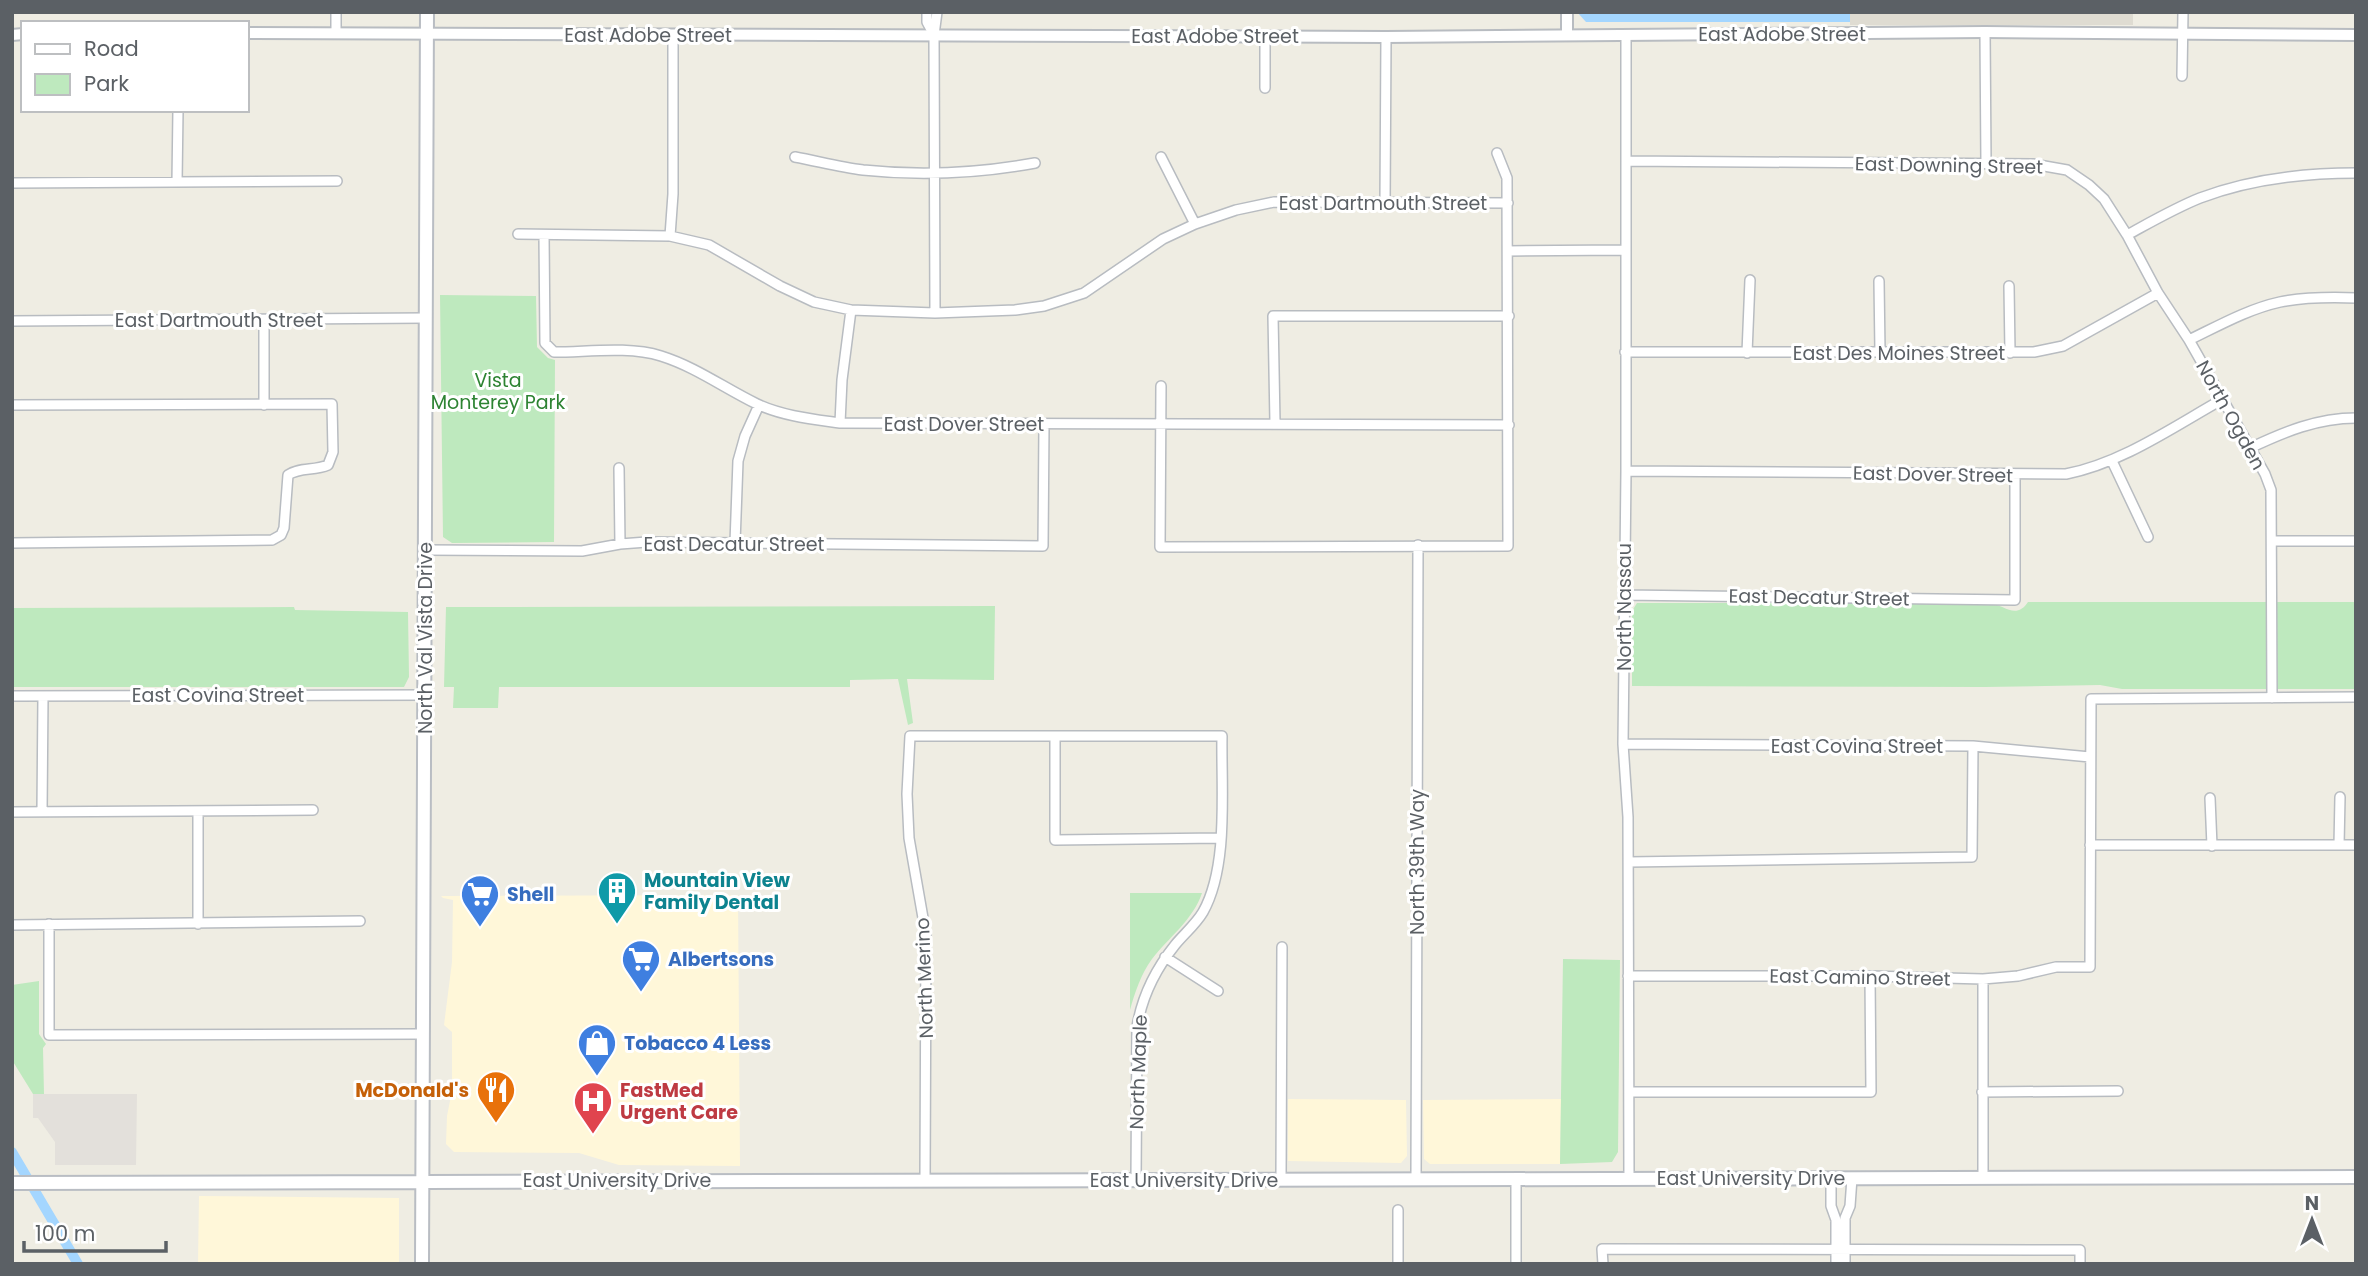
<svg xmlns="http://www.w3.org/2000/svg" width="2368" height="1276" viewBox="0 0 2368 1276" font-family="Poppins,sans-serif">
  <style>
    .commercial { fill: #fff7d9 }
    .industrial { fill: #e3e0db }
    .education { fill: #dfdcd2 }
    .green { fill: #bee9be }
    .water { fill: #a4d6ff }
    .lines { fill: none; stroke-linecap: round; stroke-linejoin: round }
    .canal { stroke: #a4d6ff; stroke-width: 10 }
    .minor-casing { stroke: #b8bcc1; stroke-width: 12 }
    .tertiary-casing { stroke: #b8bcc1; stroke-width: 14 }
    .secondary-casing { stroke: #b9bdc3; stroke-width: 16 }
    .minor { stroke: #fff; stroke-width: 9 }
    .tertiary { stroke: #fff; stroke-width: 10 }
    .secondary { stroke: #fff; stroke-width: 12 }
    .labels { text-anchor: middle; stroke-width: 6; stroke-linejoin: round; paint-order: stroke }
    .street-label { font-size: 19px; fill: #5b6065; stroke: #fff }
    .park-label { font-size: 19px; fill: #2d8332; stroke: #fff }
    .culture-label { font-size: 19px; font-weight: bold; fill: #0d838f; stroke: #fff; text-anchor: start }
    .shop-label { font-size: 19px; font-weight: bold; fill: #366cbe; stroke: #fff; text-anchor: start }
    .food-label { font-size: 19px; font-weight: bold; fill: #c56008; stroke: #fff; text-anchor: end }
    .health-label { font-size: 19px; font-weight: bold; fill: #be3a42; stroke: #fff; text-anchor: start }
  </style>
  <rect width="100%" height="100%" fill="#efede3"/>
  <path class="commercial" d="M738,895L740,1166L619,1165L579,1153L454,1152L446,1144L447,1116L452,1091V1032L444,1025L452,962L453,900L443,898L441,896Z
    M1288,1099L1406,1100L1407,1156L1401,1163L1288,1161Z
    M1561,1099L1560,1164H1430L1424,1159L1423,1100Z
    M199,1196L399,1198V1264H198Z"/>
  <path class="industrial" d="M33,1094H137L136,1165H55V1142L38,1118H33Z"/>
  <path class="education" d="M1850,12H2133V25H1850Z"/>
  <path class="green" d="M440,295L536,296L537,347L548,358L555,360L554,542L452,543L443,537Z
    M2028,602H2356V689H2122L2100,685L1985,687L1632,686V611L1637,603H1989C2005,605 2016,620 2028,602Z
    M995,606L994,680L907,679L913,723L908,725L898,679L850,680V687H499L498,708H453L454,687H444L446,607Z
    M294,607L295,610L408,612L409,677L404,687H12V608Z
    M1130,893H1202C1193,920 1169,937 1152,959C1141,974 1135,992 1130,1010Z
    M1563,959L1620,960L1618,1152L1612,1162L1560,1164Z
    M39,981V1034L46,1044L43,1048L44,1094H33L12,1060V985Z"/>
  <path class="water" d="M1577,12H1850V22H1586Z"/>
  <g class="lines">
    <path class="canal" d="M12,1152L78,1264"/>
    <g class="minor-casing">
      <path id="minor" d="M336,12V33
        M927,12V22L934,35
        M1985,32L1986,164
        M1626,35V471L1623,744L1628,817L1629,1178
        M1265,36V88
        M2182,76L2183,12
        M795,157C817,161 840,167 863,170C919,176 980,173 1035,163
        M1161,157L1195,224
        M1626,161L2033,164L2067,170L2089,185L2104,199L2127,235L2158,293L2189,340L2265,474L2271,490L2272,698
        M177,182L178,110
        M12,183L337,181
        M1385,203L1386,37
        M518,234L670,236L709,245L780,286L814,302L851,310L935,313L1015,310L1044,306L1084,293L1163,239L1195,224L1236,210L1274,202L1508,203
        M544,235L545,343L554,352C588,352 628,346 661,356C696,367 724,388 757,404C783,416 812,419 840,423L1509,425
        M2127,235C2151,222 2175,208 2200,198C2250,179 2303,173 2356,173
        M670,236L673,194V36
        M1508,251L1626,250
        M1879,281L1880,352
        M2009,286L2010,353
        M935,313L934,35L937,12
        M12,321L426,318
        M2189,340C2218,326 2248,309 2280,302C2305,297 2330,297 2356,298
        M1625,352H2034L2063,346L2158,293
        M1747,353L1750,280
        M1161,386L1160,547L1508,546L1507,178L1497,153
        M12,405L332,404L333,452L328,465C314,471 300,467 288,475L284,528L281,535L272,540L12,543
        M264,405V320
        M840,423L842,380L851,310
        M1275,423L1273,316H1509
        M2250,448C2284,432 2317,418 2356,418
        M2112,461L2148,537
        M619,468L620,544
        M1626,471L2066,474C2122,463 2173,427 2223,399
        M2272,541H2356
        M735,543L738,461L745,436L759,405
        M425,550L582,551L620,544L647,542L1043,546L1044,425
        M1623,595L2015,600V475
        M12,696L424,695
        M1055,736V840L1220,838
        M1623,744L1973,746L2090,757
        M2210,798L2212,846
        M198,811V924
        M12,812L313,810
        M42,812L43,696
        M2090,845H2356
        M2339,845L2340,797
        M1629,862L1972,857L1973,746
        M49,924V1035L423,1034
        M12,925L360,921
        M1165,957L1218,991
        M1628,976H1870L1983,979L2018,976L2056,967H2090L2091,699L2356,697
        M1629,1092H1871L1870,976
        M1982,1092L2118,1091
        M1831,1178V1206L1836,1220V1264
        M1983,1178V979
        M1281,1179L1282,947
        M1416,1179L1418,545
        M1516,1179V1264
        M925,1180L926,935L909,838L907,794L910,736H1222C1221,788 1229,866 1203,912C1196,924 1184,934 1175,945C1155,970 1142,996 1137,1027L1136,1180
        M1398,1264V1210
        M1603,1264L1602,1249L2080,1250V1264
        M1845,1264V1218L1850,1206L1852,1178"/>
    </g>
    <g class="tertiary-casing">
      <path id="tertiary" d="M247,33L1386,37L1985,32L2356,35
        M12,35L23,34
        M1567,35V12"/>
    </g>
    <g class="secondary-casing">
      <path id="secondary" d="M12,1183L2356,1177
        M422,1264L427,12"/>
    </g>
    <use href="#minor" class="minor"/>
    <use href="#tertiary" class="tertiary"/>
    <use href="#secondary" class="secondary"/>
  </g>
  <defs>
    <g id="building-pin" transform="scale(2.0125)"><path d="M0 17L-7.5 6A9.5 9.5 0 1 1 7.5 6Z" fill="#0f9aa8" stroke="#fff"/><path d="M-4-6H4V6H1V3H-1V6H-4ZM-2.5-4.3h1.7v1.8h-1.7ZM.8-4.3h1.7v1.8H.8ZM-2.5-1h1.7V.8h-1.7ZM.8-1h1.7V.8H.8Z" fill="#fff"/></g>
    <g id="supermarket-pin" transform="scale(2.0125)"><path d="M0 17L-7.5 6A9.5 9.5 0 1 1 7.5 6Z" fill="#3f7fe0" stroke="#fff"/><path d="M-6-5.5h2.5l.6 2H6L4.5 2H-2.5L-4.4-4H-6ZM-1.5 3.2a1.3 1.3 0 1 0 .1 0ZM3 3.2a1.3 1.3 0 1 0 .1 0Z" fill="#fff"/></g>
    <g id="shop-pin" transform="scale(2.0125)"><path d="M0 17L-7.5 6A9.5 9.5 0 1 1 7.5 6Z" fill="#3f7fe0" stroke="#fff"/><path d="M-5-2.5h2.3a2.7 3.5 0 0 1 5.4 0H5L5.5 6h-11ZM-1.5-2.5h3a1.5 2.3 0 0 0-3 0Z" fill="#fff"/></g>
    <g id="restaurant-pin" transform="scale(2.0125)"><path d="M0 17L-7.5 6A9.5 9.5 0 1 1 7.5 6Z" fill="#e8710a" stroke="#fff"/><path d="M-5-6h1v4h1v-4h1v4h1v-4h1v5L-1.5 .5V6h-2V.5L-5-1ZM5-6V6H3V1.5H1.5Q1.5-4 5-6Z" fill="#fff"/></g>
    <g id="hospital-pin" transform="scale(2.0125)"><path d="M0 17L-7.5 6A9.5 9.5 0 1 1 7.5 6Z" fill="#e0444e" stroke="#fff"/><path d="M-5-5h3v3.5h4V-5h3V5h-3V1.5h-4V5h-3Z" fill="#fff"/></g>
  </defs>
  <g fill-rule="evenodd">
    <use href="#building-pin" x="617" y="891"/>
    <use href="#supermarket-pin" x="480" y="894"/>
    <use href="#supermarket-pin" x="641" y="959"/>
    <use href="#shop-pin" x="597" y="1043"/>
    <use href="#restaurant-pin" x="496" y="1090"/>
    <use href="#hospital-pin" x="593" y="1101"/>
  </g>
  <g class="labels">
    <g class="street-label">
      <text x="1782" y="41">East Adobe Street</text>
      <text x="648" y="42">East Adobe Street</text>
      <text x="1215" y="43">East Adobe Street</text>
      <text transform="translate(1949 165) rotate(1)" y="7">East Downing Street</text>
      <text x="1383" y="210">East Dartmouth Street</text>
      <text x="219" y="327">East Dartmouth Street</text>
      <text x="1899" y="360">East Des Moines Street</text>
      <text transform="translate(2231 415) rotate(61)" y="7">North Ogden</text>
      <text x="964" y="431">East Dover Street</text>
      <text transform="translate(1933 474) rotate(1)" y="7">East Dover Street</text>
      <text x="734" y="551">East Decatur Street</text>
      <text transform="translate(1819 597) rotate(1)" y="7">East Decatur Street</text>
      <text transform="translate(1624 607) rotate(-90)" y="7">North Nassau</text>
      <text transform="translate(425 638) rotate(-90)" y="7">North Val Vista Drive</text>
      <text x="218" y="702">East Covina Street</text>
      <text x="1857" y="753">East Covina Street</text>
      <text transform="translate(1417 862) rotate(-90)" y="7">North 39th Way</text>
      <text transform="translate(1860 977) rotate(1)" y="7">East Camino Street</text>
      <text transform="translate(924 978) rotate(-92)" y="7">North Merino</text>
      <text transform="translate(1138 1072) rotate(-88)" y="7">North Maple</text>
      <text x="1751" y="1185">East University Drive</text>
      <text x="617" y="1187">East University Drive</text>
      <text x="1184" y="1187">East University Drive</text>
    </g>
    <g class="park-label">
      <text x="498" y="387">Vista<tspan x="498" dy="22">Monterey Park</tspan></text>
    </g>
    <g class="culture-label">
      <text x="644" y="887">Mountain View<tspan x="644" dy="22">Family Dental</tspan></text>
    </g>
    <g class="shop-label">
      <text x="507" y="901">Shell</text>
      <text x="668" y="966">Albertsons</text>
      <text x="624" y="1050">Tobacco 4 Less</text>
    </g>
    <g class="food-label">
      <text x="469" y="1097">McDonald's</text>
    </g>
    <g class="health-label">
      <text x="620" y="1097">FastMed<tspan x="620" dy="22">Urgent Care</tspan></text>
    </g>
  </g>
  <rect width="2368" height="1276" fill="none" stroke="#5b6065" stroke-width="28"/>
  <rect x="21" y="21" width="228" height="91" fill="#ffffff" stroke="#bdbfc1" stroke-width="2"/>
  <rect x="35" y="44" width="35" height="10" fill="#ffffff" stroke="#bdbfc1" stroke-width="2"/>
  <text x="84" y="56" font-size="21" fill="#5b6065">Road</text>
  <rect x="35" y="74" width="35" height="21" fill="#bee9be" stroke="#bdbfc1" stroke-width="2"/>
  <text x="84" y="91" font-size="21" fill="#5b6065">Park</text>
  <g transform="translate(2312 1220)" stroke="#ffffff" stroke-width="5" paint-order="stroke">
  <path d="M0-5L12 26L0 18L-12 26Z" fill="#5b6065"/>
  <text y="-10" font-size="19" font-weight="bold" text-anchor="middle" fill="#5b6065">N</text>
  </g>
  <path d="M24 1241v10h142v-10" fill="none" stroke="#5b6065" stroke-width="3.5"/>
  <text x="35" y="1241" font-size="21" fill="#5b6065" stroke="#ffffff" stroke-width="5" paint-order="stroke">100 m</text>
</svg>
